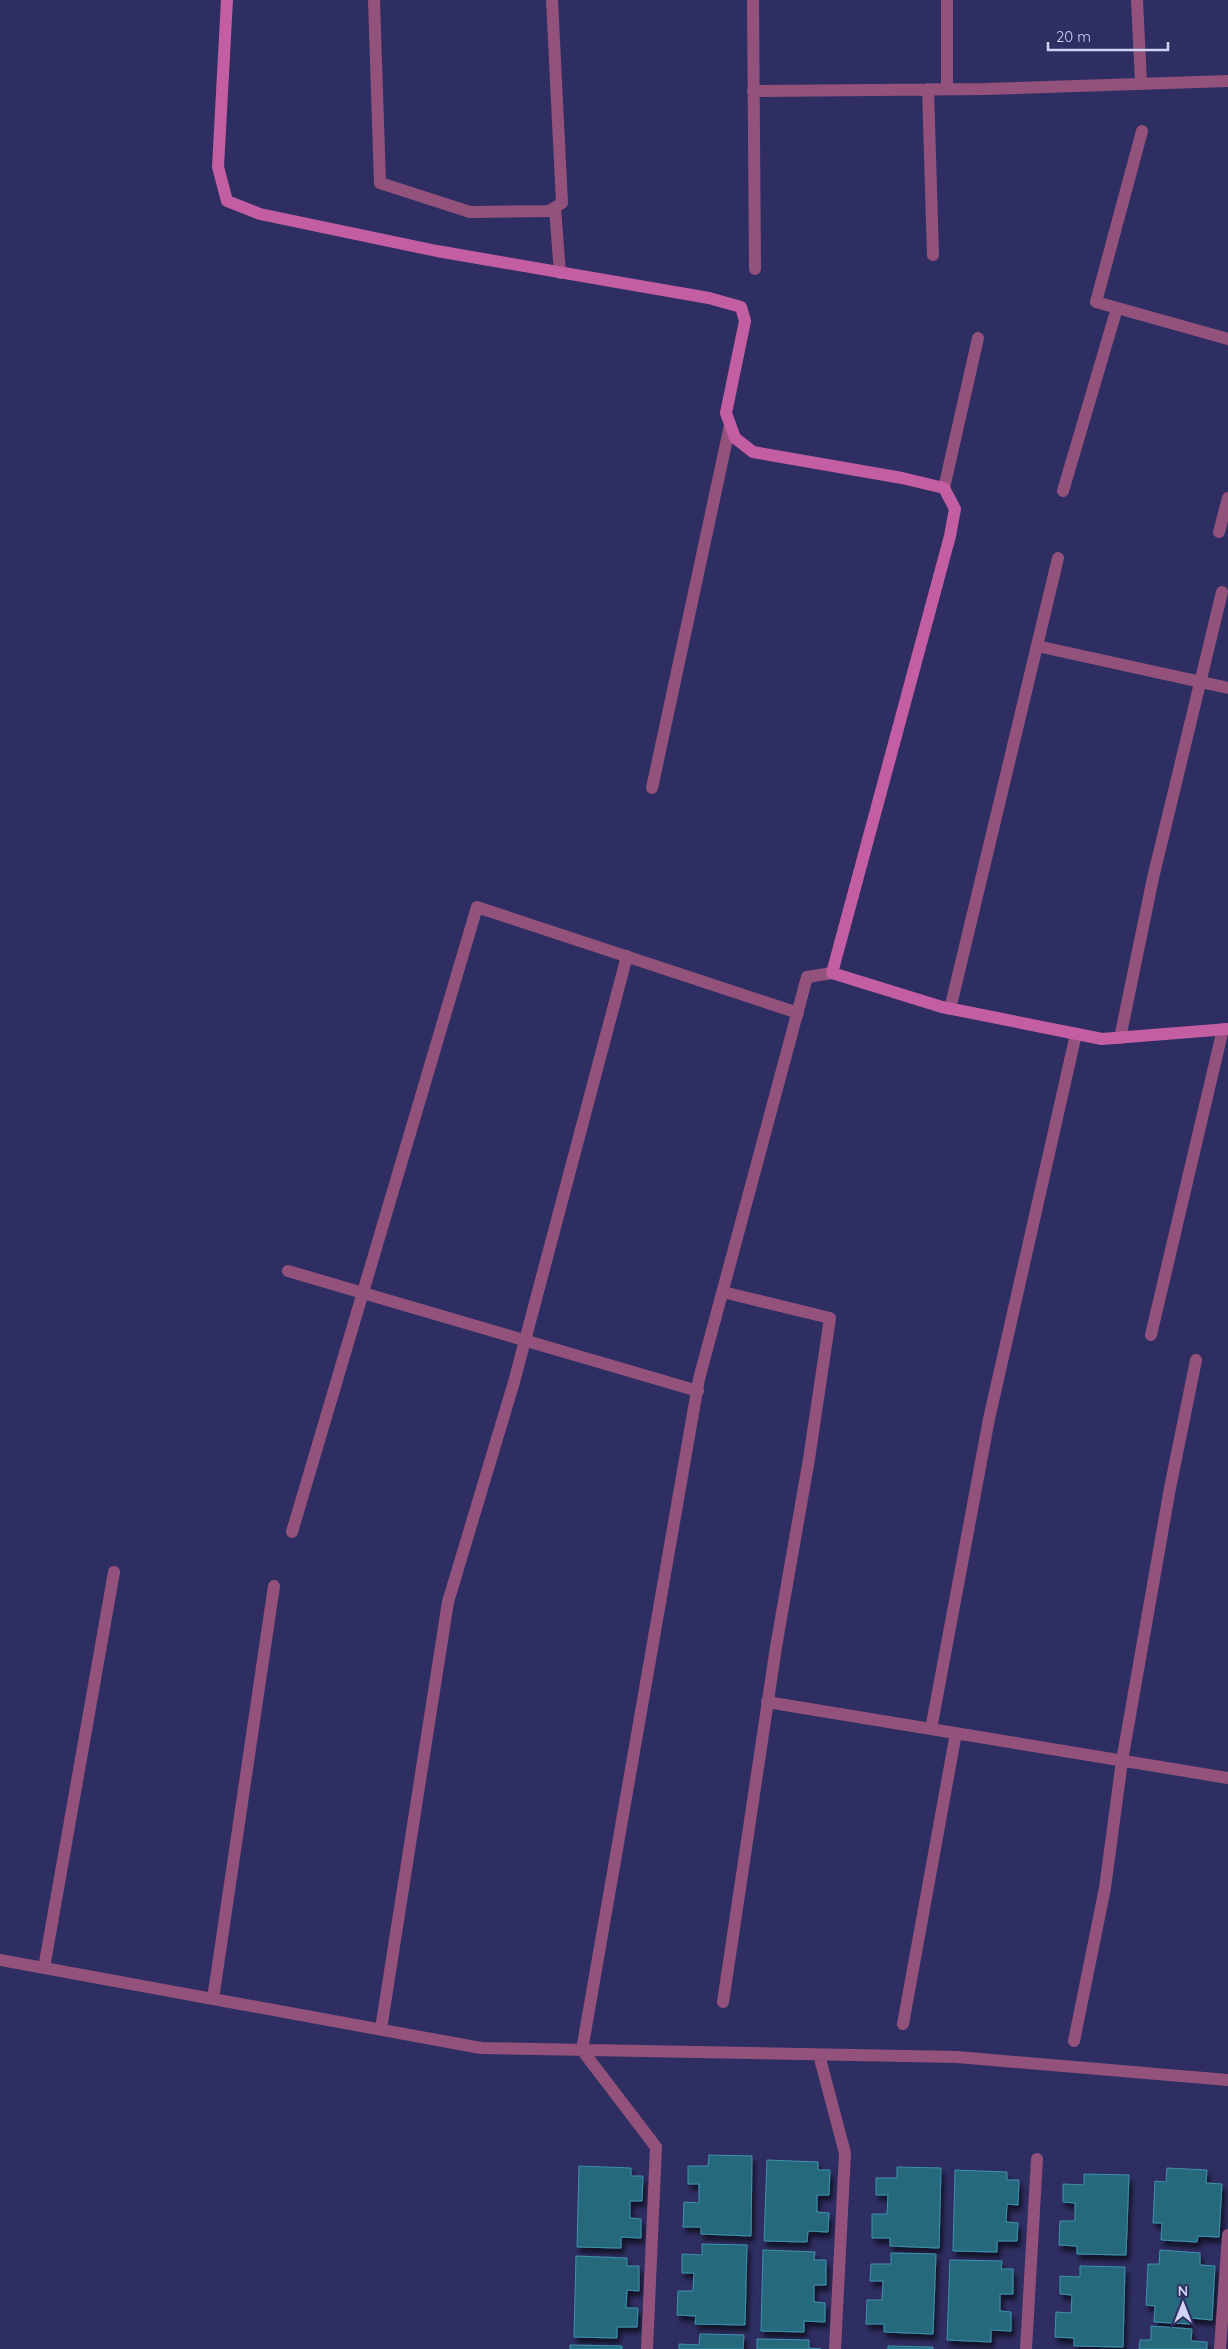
<svg xmlns="http://www.w3.org/2000/svg" width="1228" height="2349" viewBox="0 0 1228 2349" font-family="Quicksand,sans-serif">
  <style>
    .building { fill: #26677b; stroke: #3e92ad; filter: url(#shadow) }
    .lines { fill: none; stroke-linecap: round; stroke-linejoin: round }
    .street { stroke: #92527b; stroke-width: 12 }
    .secondary { stroke: #c45ea2; stroke-width: 12 }
  </style>
  <defs>
    <filter id="shadow"><feDropShadow dx="3" dy="5.5" stdDeviation="2.5" flood-color="#0009"/></filter>
  </defs>
  <rect width="100%" height="100%" fill="#2f2e62"/>
  <path class="building" d="M709,2155L752,2156L751,2236L701,2234V2227H683L684,2202L699,2203V2184H688V2166H708Z
    M767,2160L818,2162V2170H830L829,2195H817V2212L829,2213L828,2232L808,2231L807,2242L764,2241Z
    M579,2166L631,2168V2176H643L642,2201H630V2218L641,2219V2238L621,2237V2248L577,2247Z
    M897,2167L941,2168L939,2248L890,2246V2238H872V2214H887L888,2195H876V2178H897Z
    M1167,2168L1207,2170L1206,2183L1222,2184L1219,2237L1198,2236L1197,2242L1161,2240L1162,2223H1153L1155,2181L1166,2182Z
    M955,2170L1007,2172V2180H1019L1018,2205L1007,2204L1006,2222L1018,2223L1017,2241H997V2252L953,2251Z
    M1084,2174L1129,2175L1126,2255L1077,2254V2246L1059,2245L1060,2221H1075V2203L1063,2202V2184L1084,2185Z
    M702,2244L747,2245L745,2325L695,2324L696,2316L677,2315L678,2291H693L694,2273H682V2254L702,2255Z
    M763,2250L815,2252L814,2260H826V2285H814V2302L825,2303V2322L804,2321V2332L761,2331Z
    M1160,2250L1200,2253V2265L1215,2266L1212,2320L1191,2318L1190,2324L1154,2322L1155,2306L1146,2305L1148,2264H1159Z
    M891,2253L936,2254L933,2334L884,2332V2324H866L867,2300H882L883,2281H870L871,2264H891Z
    M576,2256L627,2258V2266H639V2291L627,2290L626,2308H638L637,2327H617V2338L574,2337Z
    M950,2260L1002,2261L1001,2269H1013V2294H1000V2311L1011,2312V2331L991,2330V2342L947,2340Z
    M1080,2266L1125,2267L1123,2347L1074,2346V2338L1055,2337L1056,2312L1071,2313L1072,2295L1060,2294V2276L1080,2277Z
    M1151,2326L1192,2329L1191,2341L1207,2342V2349H1139L1140,2340H1151Z
    M700,2334L744,2335L743,2349H679V2344L699,2345Z
    M757,2339L809,2340V2348L821,2349H757Z
    M570,2345L622,2346V2349H570Z
    M888,2346L933,2347V2349H888Z"/>
  <g class="lines">
    <path class="street" d="M374,0L380,183L470,212L549,211L562,203L552,0
      M753,0L755,269
      M1137,0L1141,83
      M928,89L933,255
      M947,89V0
      M753,91L986,89L1228,81
      M1142,131L1096,302L1228,339
      M555,208L560,273
      M944,488L978,338
      M1063,491L1117,308
      M1219,532L1228,498
      M1037,646L1228,688
      M652,788L730,425
      M950,1009L1058,558
      M1120,1038L1153,878L1222,592
      M288,1271L698,1391
      M723,1292L830,1318L809,1459L776,1647L723,2002
      M1151,1335L1223,1029
      M292,1532L477,907L798,1013
      M767,1702L1228,1778
      M931,1729L989,1419L1076,1034
      M0,1960L481,2048L957,2057L1228,2080
      M44,1968L114,1572
      M213,1999L274,1586
      M903,2024L956,1733
      M381,2029L448,1602L514,1382L627,956
      M1074,2041L1105,1888L1122,1761L1170,1488L1196,1360
      M819,2055L845,2153L835,2349
      M647,2349L656,2147L582,2050L699,1379L807,977L832,973
      M1026,2349L1037,2159
      M1220,2349L1228,2235"/>
    <path class="secondary" d="M227,0L218,167L227,201L260,214L437,251L709,298L741,307L745,321L726,413L735,438L753,452L902,478L944,488L955,509L950,536L832,973L942,1007L1102,1039L1228,1029"/>
  </g>
  <g transform="translate(1183 2304)" stroke="#2f2e62" stroke-width="4" paint-order="stroke">
  <path d="M0-4L9 19L0 12L-9 19Z" fill="#d0d3f4"/>
  <text y="-8" font-size="14" font-weight="bold" text-anchor="middle" fill="#d0d3f4">N</text>
  </g>
  <path d="M1048 42v8h120v-8" fill="none" stroke="#d0d3f4" stroke-width="2.5"/>
  <text x="1056" y="42" font-size="15" fill="#d0d3f4" stroke="#2f2e62" stroke-width="4" paint-order="stroke">20 m</text>
</svg>
